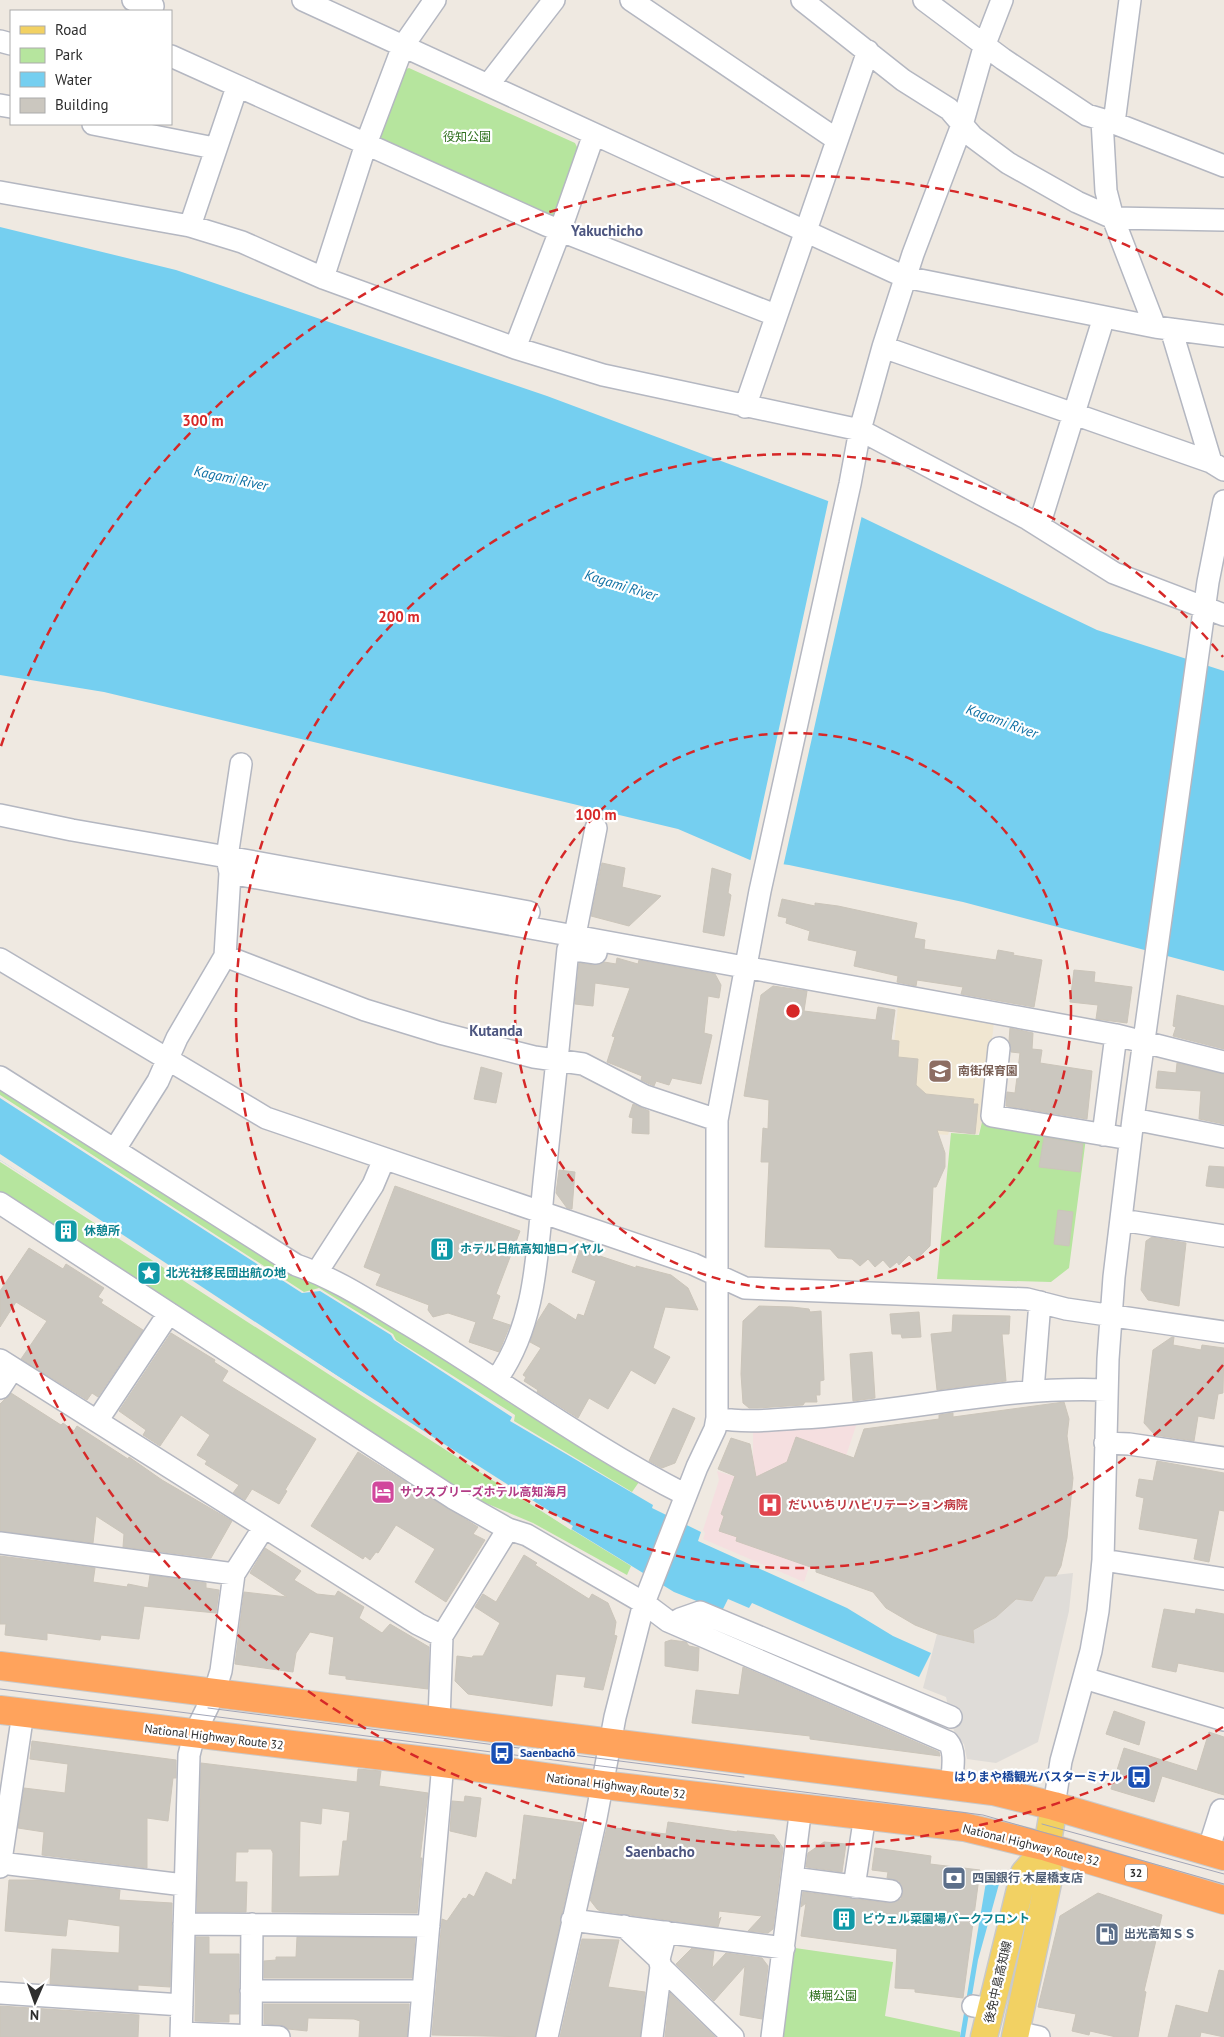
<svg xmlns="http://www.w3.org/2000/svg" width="1224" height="2037" viewBox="0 0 1224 2037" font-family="'PT Sans','Noto Sans JP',sans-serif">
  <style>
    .education { fill: #f0e6d1 }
    .medical { fill: #f5dfe0 }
    .green { fill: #b6e59e }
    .plaza { fill: #dfdcd8 }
    .water { fill: #75cff0 }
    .pier { fill: #efe9e1 }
    .building { fill: #cbc7bf; stroke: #cbc5ba; fill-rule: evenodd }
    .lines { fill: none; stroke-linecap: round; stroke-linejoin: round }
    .minor-casing { stroke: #b4b7c1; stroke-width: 24 }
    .major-casing { stroke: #c9c9c9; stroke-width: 29 }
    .highway-casing { stroke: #c9c9c9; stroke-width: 30 }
    .minor { stroke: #fff; stroke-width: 21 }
    .major { stroke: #f2d163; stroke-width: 26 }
    .highway { stroke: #ffa35c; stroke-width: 28 }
    .tram { stroke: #a3a6b8; stroke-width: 1 }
    .ring { fill: none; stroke: #d62828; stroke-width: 2.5; stroke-dasharray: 9 6 }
    .labels { text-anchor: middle; stroke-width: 4.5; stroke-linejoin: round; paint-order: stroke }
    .shield { fill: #fff; stroke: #6d6d6d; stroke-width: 1 }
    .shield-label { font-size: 11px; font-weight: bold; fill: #2e2e2e }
    .park-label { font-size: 12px; fill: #2c6e1b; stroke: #fff }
    .education-label { font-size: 12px; font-weight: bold; fill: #785e54; stroke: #fff; text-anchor: start }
    .culture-label { font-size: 12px; font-weight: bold; fill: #0d838f; stroke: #fff; text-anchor: start }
    .hotel-label { font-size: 12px; font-weight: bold; fill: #b23c85; stroke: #fff; text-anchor: start }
    .health-label { font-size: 12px; font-weight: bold; fill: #be3a42; stroke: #fff; text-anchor: start }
    .street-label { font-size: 12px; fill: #2e2e2e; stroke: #fff }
    .transit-label { font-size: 12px; font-weight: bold; fill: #164399; stroke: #fff; text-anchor: start }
    .service-label { font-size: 12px; font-weight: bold; fill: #4e5e75; stroke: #fff; text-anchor: start }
    .water-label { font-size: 14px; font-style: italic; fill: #0d6fa3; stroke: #fff }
    .quarter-label { font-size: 15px; font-weight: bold; fill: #4d5680; stroke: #fff }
    .centre { fill: #d62828; stroke: #fff; stroke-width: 2.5 }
    .ring-label { font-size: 15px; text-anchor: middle; font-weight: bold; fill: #d62828; stroke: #fff; stroke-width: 4.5; stroke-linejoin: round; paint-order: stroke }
  </style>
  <rect width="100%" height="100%" fill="#efe9e1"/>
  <path class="education" d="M898,1005L994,1022L983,1120L978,1134L949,1132L948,1135L885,1130Z"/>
  <path class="medical" d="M858,1420L804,1582L703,1539L705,1533L703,1530L719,1480L717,1471L739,1478L753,1456V1429Z"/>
  <path class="green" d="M409,68L575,143L579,151L557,215L549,218L381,142L378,134L400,71Z
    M0,1085L126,1163L295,1276L316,1278L398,1332L402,1330L440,1358L446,1354L504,1394L503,1399L639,1482L632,1492L514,1421L515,1415L396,1340L393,1334L319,1288L304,1292L0,1095Z
    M982,1122L1086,1138L1069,1268L1051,1282L937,1279L951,1133L979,1135Z
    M0,1162L517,1496L631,1566L627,1575L533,1523L464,1494L65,1236L0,1193Z
    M795,1948L893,1962L885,2016L960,2032V2037H782Z"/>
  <path class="plaza" d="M1073,1573L1069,1611L1038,1742L996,1763L967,1759L964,1744L955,1735L946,1697L923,1688L937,1634L974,1643L973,1630L996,1617L1016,1599L1032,1601L1045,1576Z"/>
  <path class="water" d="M0,227L176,270L547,396L828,501L1097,630L1224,671V971L963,902L789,865L750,860L678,829L104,692L0,675Z
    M0,1098L302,1293L320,1291L391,1335L394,1340L512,1417L510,1421L653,1505L652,1508L701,1532L698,1541L847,1608L893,1636L931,1653L919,1677L752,1603L749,1608L728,1599L722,1611L674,1592L534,1506L342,1379L0,1160Z
    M988,1870L999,1884L978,1960L965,2037H960Z"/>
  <path class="pier" d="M829,498L862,515L783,867L750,862Z
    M0,1154L342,1379L573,1526L571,1530L0,1160Z"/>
  <path class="building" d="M602,863L625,868L622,887L661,896L629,926L591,916Z
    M712,868L731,874L728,893L731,895L724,936L703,932Z
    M782,899L815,906V903L838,906L917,923L914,938L925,940L924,949L996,960L998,950L1014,953L1013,955L1042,960L1034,1007L961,994L963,987L917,980L916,986L897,982L898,976L854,966L857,951L808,940L810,931L786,923L787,918L778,916Z
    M617,958L638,964L639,960L715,974L721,985L719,998L708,996L704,1033L712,1035L701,1084L672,1078L669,1085L656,1081L654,1086L641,1080L642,1076L607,1062L615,1037L612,1036L630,988L595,983L593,1006L575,1004L579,963L594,965L604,962L616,964Z
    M1074,970L1095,972L1094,982L1132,987L1127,1023L1096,1019L1098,1005L1070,1002Z
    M773,986L807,991L804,1011L876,1020L878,1007L895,1010L891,1040L899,1041L898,1057L918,1059L916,1085L926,1094L974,1099L973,1104H978L975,1134L937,1130L945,1153V1167L936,1187H933L930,1246L915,1261L909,1255L899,1265L897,1262L890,1268L883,1260L875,1267L868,1259L860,1266L852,1259L838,1258L830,1249L765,1247L769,1162H761L763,1128L768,1129L769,1100L744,1096L761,995Z
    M1177,995L1224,1006V1049L1173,1036L1176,1027L1173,1026Z
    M1010,1028L1033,1033L1032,1049L1042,1050L1040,1063L1092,1071L1087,1119L1006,1106L1007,1092L1015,1093L1020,1053L1011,1052L1009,1041Z
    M1177,1063L1224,1074V1124L1199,1119L1201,1091L1156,1088L1158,1071L1176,1073Z
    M481,1067L502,1073L496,1103L474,1099Z
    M633,1104L649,1111V1134L632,1133L633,1118L629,1117Z
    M1044,1137L1083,1144L1080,1172L1039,1167Z
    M1209,1166L1224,1167V1188L1206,1186Z
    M559,1170L575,1172L572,1209L567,1208L556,1193Z
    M395,1186L520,1231L496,1294L500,1296L492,1319L510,1325L499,1352L469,1342L476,1322L448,1313L433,1317L428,1310L429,1305L376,1285L381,1274L364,1267Z
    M1058,1210L1073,1212L1069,1246L1054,1244Z
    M1152,1237L1186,1243L1179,1306L1148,1300L1141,1290L1146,1241Z
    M581,1247L595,1252L594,1254L636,1268V1266L671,1275L688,1288L698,1310L665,1307L653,1348L670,1357L655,1384L631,1370L608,1409L589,1398L578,1418L537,1392L538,1390L524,1381L526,1377L523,1375L541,1348L530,1342L537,1322L549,1303L576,1320L578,1314L584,1316L596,1281L572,1272Z
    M29,1248L63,1269L66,1264L104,1288L98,1297L103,1300L101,1303L143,1330L98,1397L92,1393L87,1400L21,1359L47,1321L16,1302L0,1327V1291Z
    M759,1306L792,1307L809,1309L810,1312L821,1311L824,1380L820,1381V1395H816L817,1402H805L803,1405L758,1408H749L743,1403L741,1374L743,1321Z
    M919,1312L921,1337L902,1338L901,1334H892L890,1314Z
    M953,1315L1010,1316L1009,1334H1002L1006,1381L937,1390L931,1334L952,1332Z
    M171,1333L215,1360L214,1362L228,1371L222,1381L316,1439L285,1490L287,1491L279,1504L252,1489L245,1500L233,1493L239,1485L205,1464L207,1461L197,1455L210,1435L181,1415L160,1446L143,1435L146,1430L119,1411Z
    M1172,1337H1174L1173,1345L1201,1350L1202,1345L1224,1348L1223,1393L1218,1394L1214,1419L1198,1416L1194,1441L1155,1435L1144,1423L1153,1350Z
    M872,1352L875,1398L853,1401L850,1354Z
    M11,1393L61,1425L63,1423L74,1431L77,1426L128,1459L129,1457L162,1480L232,1521L211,1558L123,1547L124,1534L96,1516L93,1543L0,1531V1404Z
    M1064,1402L1069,1419L1067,1436L1073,1478L1067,1538L1061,1566L1056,1576H1045L1032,1601L1016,1599L996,1617L973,1630L974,1643L938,1634L915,1625L886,1608L873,1592L816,1572V1569L736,1541L737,1537L719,1531L724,1516L721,1514L735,1476L718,1469L731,1438L750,1444L756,1477L787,1462L796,1437L854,1458L864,1429L939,1419V1415L953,1413V1417Z
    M673,1408L695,1418L675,1463L662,1468L649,1461Z
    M358,1452L478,1527L473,1534L485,1540L446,1602L415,1582L435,1549L396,1525L378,1553L376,1552L370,1560L365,1556L363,1559L311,1526Z
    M1157,1461L1224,1473V1511L1219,1510L1209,1562L1194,1559L1198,1539L1139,1529L1144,1498L1136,1496L1139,1479L1153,1481Z
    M265,1548L301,1571L294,1580L317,1594L335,1596L338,1591L364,1607L359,1618L382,1633L390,1624L429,1647L428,1689L346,1679V1676L329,1674L334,1637L310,1632L296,1653L293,1672L235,1664L244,1592L287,1597L250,1573Z
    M524,1555L537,1563L535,1565L589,1599L592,1594L608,1603L616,1622L614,1635L617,1636L603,1690L584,1687L586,1677L556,1674L552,1706L468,1694L455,1681L457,1656L472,1658L473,1656H483L500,1623L475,1607L483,1594L496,1602Z
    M0,1556L95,1568L93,1582L127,1587L128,1584L148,1588L150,1575L206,1583V1588L219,1590L216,1613L144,1606L139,1639L101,1635L100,1640L47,1633V1640L5,1635L6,1624H0Z
    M1164,1609L1195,1614L1196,1609L1224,1614V1672L1178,1663L1176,1672L1152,1667Z
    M671,1640L686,1642L689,1646L699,1648L698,1671L665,1666V1642Z
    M743,1667L939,1752L940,1756L810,1739V1736L692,1723L696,1690L739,1695Z
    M1114,1711L1145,1722L1139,1745L1106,1734Z
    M1209,1732L1224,1737V1795L1162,1776L1154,1802L1111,1789L1124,1748L1197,1771Z
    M32,1741L176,1760V1778H173L168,1821L147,1818V1868L42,1855L44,1832L18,1828L24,1788L65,1793L68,1764L30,1759Z
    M201,1763L357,1782L358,1769L381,1771L379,1786L428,1793L420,1858H422L417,1913L272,1912L273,1853L271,1849H248V1852H236L235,1882H247L246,1912H197ZM322,1808L350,1812L347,1841H343L339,1876L299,1877L300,1821L321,1824Z
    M465,1796L481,1798L476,1837L450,1831L452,1801L464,1802Z
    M524,1815L582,1823L535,2037L432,2035L442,1919L447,1921L463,1898L466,1899L469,1894L474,1897L486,1872L512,1885L513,1879L516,1880Z
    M668,1822L737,1832V1831L774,1835L783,1848L773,1929L768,1933L748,1931L762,1916L719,1911L718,1920L721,1917L718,1927L600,1911L597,1909L590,1900L607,1827L666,1834Z
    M824,1842L846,1844L842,1872L806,1867L808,1853Z
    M875,1848L931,1856L930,1864L980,1870L963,1998L915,1992V1989L895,1988L897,1949L801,1936L806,1903L801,1907L803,1892L889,1903L901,1899L903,1892L899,1881L887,1878L888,1872L872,1870Z
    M9,1880H40L120,1890L119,1900L172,1903L170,1987L138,1985V1990L50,1984L52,1949L119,1953L120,1926L68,1919L66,1936L5,1931Z
    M1098,1893L1162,1915L1144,1991L1146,1992L1138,2037H1116L1090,2031L1089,2035L1072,2031L1076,2014L1038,2007L1060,1916Z
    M196,1937H209V1954H239V2014H229V2022L195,2021Z
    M297,1937L415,1938L412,1978H264V1961L276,1960V1957H296Z
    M582,1939L619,1940L608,1987L645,1992L640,2037H560Z
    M692,1948L714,1951L712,1968L726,1953L762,1958L768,1966L762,2019L740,2015L745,1966L714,2001L676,1964Z
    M1219,1970L1224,1971V2037L1201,2032L1200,2037H1168L1176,2005L1208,2013Z
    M670,1993L715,2037H665Z
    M264,2004H409L407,2037H359L360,2021L354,2019L308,2018L307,2031L288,2029L280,2025L264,2024Z
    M0,2006L139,2015L138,2037H0Z"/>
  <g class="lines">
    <g class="minor-casing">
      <path id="minor" d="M133,0L153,6
        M303,0L905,277L1155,327L1224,336
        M631,0L836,139
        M802,0L903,80L949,109L973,137L1008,163L1077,202L1113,218L1224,220
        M924,0L1003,59L1087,115L1114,123L1224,166
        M0,41L11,44
        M171,56L546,225L775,315
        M488,85L554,0
        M0,105L11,107
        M1102,120L1106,191L1113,218L1155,327
        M1114,123L1130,0
        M93,124L214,148
        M0,192L190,226L242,242L323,278L515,348L603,375L860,430L1028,519L1114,573L1224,615
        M190,226L237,87
        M323,278L366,144L403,46L435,0
        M1171,329L1211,462
        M883,347L1211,462L1224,470
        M515,348L560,231L594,134
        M745,407L868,51
        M1039,526L1104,317
        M241,764L227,857L529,912
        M0,815L72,830L227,857L230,873L1116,1035L1224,1062
        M575,935L596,828
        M225,956L365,1010L440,1033L534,1057L583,1064L645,1096L717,1120
        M0,959L266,1118L693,1264L745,1288L1027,1299L1066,1309L1224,1332
        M999,1048L992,1116L1130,1139
        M0,1077L296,1265C337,1279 372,1303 409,1325C502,1381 589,1446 686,1495
        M1133,1119L1224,1137
        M1103,1135L1116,1035
        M115,1149L158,1081L177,1038L225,956L230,873
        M0,1203L453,1498L508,1529L527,1535L644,1603L668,1621L948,1742C957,1752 952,1773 951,1786
        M1121,1220L1224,1236
        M317,1272L373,1185L384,1159
        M0,1360L418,1624L442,1636
        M496,1380C539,1321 537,1243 545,1173C553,1098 561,1024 568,949L596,953
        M0,1388L13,1368
        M1033,1390L1040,1302
        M717,1418C745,1423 772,1420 800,1418C903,1413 1004,1385 1107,1390
        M97,1421L169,1313
        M1105,1443L1129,1444L1224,1458
        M0,1543L234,1574
        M1103,1560L1224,1579
        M680,1619L700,1612L951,1717
        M1084,1678L1224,1720
        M439,1721L442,1636L508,1529
        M1054,1806L1061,1761L1091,1651L1098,1611L1103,1560L1108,1359L1114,1277L1133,1119L1208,582L1224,501
        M1208,1851L1221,1810L1224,1811
        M0,1863L184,1885
        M0,1867L23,1713
        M793,1878L891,1891
        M854,1887L865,1815
        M572,1920L784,1948
        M184,1924L429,1926
        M624,1926L659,1959
        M661,1967L733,2037
        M251,1991H422
        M0,1993L182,2005
        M973,2006L992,2009
        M1016,2032L1039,2037
        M182,2033L279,2037
        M251,2035L252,1924
        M181,2037L189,1755L194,1735L214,1694L221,1671L234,1574L264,1527
        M419,2037L443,1763
        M547,2037L596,1818L615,1717L644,1603L697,1467L715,1429L717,1418V1120L760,891L850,484L860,430L883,347L913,254L962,125L985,44L1002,0
        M652,2037L661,1967L659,1959L666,1932
        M772,2037L801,1807"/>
    </g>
    <g class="major-casing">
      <path id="major" d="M984,2037L1024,1873L1047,1847
        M1015,2037L1049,1878L1047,1847L1054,1806"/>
    </g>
    <g class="highway-casing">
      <path id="highway" d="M0,1666L993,1791L1054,1806L1224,1856
        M0,1710L443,1763L603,1785L964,1827L1047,1847L1224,1900"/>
    </g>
    <use href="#minor" class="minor"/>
    <use href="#major" class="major"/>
    <use href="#highway" class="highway"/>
    <path class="tram" d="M0,1689L983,1815L1224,1884
      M208,1708L744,1777
      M1042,1824L1224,1874"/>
  </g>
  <g class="ring">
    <circle cx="793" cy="1011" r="278"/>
    <path d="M1223 1365A557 557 0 1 1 1223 657"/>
    <path d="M1223 1727A835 835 0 0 1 1 1276M1 746A835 835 0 0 1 1223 295"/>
  </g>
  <defs>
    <g id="school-square" transform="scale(1.25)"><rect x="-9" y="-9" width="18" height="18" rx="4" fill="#8d6e63" stroke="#fff"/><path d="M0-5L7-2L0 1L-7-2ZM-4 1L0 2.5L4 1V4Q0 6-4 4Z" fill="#fff"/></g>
    <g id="building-square" transform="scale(1.25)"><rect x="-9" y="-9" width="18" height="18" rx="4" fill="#0f9aa8" stroke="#fff"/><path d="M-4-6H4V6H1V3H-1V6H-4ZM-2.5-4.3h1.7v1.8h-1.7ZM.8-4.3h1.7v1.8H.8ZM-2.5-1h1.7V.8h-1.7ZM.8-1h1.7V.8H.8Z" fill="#fff"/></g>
    <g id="sight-square" transform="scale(1.25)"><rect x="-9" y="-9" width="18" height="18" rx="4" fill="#0f9aa8" stroke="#fff"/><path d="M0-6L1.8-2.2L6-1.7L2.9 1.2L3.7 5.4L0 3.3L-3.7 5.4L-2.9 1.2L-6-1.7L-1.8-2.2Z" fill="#fff"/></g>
    <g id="hotel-square" transform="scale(1.25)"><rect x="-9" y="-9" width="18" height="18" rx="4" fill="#d1479c" stroke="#fff"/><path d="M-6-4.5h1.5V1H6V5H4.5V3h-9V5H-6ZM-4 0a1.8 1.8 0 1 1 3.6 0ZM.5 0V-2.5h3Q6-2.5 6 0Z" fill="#fff"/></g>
    <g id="hospital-square" transform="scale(1.25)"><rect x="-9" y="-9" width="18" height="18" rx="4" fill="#e0444e" stroke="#fff"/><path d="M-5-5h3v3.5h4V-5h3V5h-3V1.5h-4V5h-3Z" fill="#fff"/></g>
    <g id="bus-square" transform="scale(1.25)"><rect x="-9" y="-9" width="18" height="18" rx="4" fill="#1a4fb4" stroke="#fff"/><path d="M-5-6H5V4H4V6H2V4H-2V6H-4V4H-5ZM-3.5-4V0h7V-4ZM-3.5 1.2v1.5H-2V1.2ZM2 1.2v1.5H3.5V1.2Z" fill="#fff"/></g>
    <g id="bank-square" transform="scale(1.25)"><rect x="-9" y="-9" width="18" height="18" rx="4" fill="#5c6f8a" stroke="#fff"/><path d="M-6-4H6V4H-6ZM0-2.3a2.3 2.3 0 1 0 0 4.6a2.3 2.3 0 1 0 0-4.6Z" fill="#fff"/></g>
    <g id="fuel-square" transform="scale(1.25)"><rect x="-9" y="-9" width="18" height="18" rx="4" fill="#5c6f8a" stroke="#fff"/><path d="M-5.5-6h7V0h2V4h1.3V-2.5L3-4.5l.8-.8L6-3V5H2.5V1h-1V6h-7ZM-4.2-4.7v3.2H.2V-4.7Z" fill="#fff"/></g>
  </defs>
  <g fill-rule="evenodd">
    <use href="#school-square" x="940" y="1071"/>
    <use href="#building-square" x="66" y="1231"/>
    <use href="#building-square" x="442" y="1249"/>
    <use href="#sight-square" x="149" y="1273"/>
    <use href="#hotel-square" x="383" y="1492"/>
    <use href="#hospital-square" x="770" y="1505"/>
    <use href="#bus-square" x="502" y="1753"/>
    <use href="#bus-square" x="1139" y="1777"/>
    <use href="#bank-square" x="954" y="1878"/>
    <use href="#building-square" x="844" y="1919"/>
    <use href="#fuel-square" x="1107" y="1934"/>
  </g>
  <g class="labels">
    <rect class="shield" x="1125" y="1864.5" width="22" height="17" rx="4"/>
    <g class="shield-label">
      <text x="1136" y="1877">32</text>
    </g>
    <g class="park-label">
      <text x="467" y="141">役知公園</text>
      <text x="833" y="2000">横堀公園</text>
    </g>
    <g class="education-label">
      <text x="958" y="1075">南街保育園</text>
    </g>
    <g class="culture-label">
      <text x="84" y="1235">休憩所</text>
      <text x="460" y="1253">ホテル日航高知旭ロイヤル</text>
      <text x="166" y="1277">北光社移民団出航の地</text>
      <text x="862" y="1923">ビウェル菜園場パークフロント</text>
    </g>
    <g class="hotel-label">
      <text x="400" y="1496">サウスブリーズホテル高知海月</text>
    </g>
    <g class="health-label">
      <text x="788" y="1509">だいいちリハビリテーション病院</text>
    </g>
    <g class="street-label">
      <text transform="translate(214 1737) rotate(7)" y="4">National Highway Route 32</text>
      <text transform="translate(616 1786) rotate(7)" y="4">National Highway Route 32</text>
      <text transform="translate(1031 1845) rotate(14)" y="4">National Highway Route 32</text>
      <text transform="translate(998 1982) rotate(-77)" y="4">後免中島高知線</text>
    </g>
    <g class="transit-label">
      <text x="520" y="1757">Saenbachō</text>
      <text x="1122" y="1781" text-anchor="end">はりまや橋観光バスターミナル</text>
    </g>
    <g class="service-label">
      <text x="972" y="1882">四国銀行 木屋橋支店</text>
      <text x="1124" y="1938">出光高知ＳＳ</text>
    </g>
    <g class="water-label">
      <text transform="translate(231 478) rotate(12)" y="5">Kagami River</text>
      <text transform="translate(621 585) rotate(17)" y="5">Kagami River</text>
      <text transform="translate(1002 721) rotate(20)" y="5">Kagami River</text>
    </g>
    <g class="quarter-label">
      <text x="607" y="236">Yakuchicho</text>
      <text x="496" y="1036">Kutanda</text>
      <text x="660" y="1857">Saenbacho</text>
    </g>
  </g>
  <circle cx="793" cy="1011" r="8" class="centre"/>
  <g class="ring-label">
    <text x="203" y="426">300 m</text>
    <text x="399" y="622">200 m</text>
    <text x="596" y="820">100 m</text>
  </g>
  <rect x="10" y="10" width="162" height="115" fill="#ffffff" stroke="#ababab"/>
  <rect x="20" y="26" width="25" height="8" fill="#f2d163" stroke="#ababab"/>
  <text x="55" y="35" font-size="15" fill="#2e2e2e">Road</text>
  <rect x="20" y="48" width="25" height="15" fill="#b6e59e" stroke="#ababab"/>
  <text x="55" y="60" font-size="15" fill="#2e2e2e">Park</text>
  <rect x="20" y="72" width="25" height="15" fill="#75cff0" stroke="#ababab"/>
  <text x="55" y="85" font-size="15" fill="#2e2e2e">Water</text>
  <rect x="20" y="98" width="25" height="15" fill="#cbc7bf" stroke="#ababab"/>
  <text x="55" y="110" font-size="15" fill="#2e2e2e">Building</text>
  <g transform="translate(35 2002) rotate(182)" stroke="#ffffff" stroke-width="4" paint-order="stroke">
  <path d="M0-4L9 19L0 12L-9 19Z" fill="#2e2e2e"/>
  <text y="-8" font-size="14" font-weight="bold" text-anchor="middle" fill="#2e2e2e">N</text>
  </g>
</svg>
